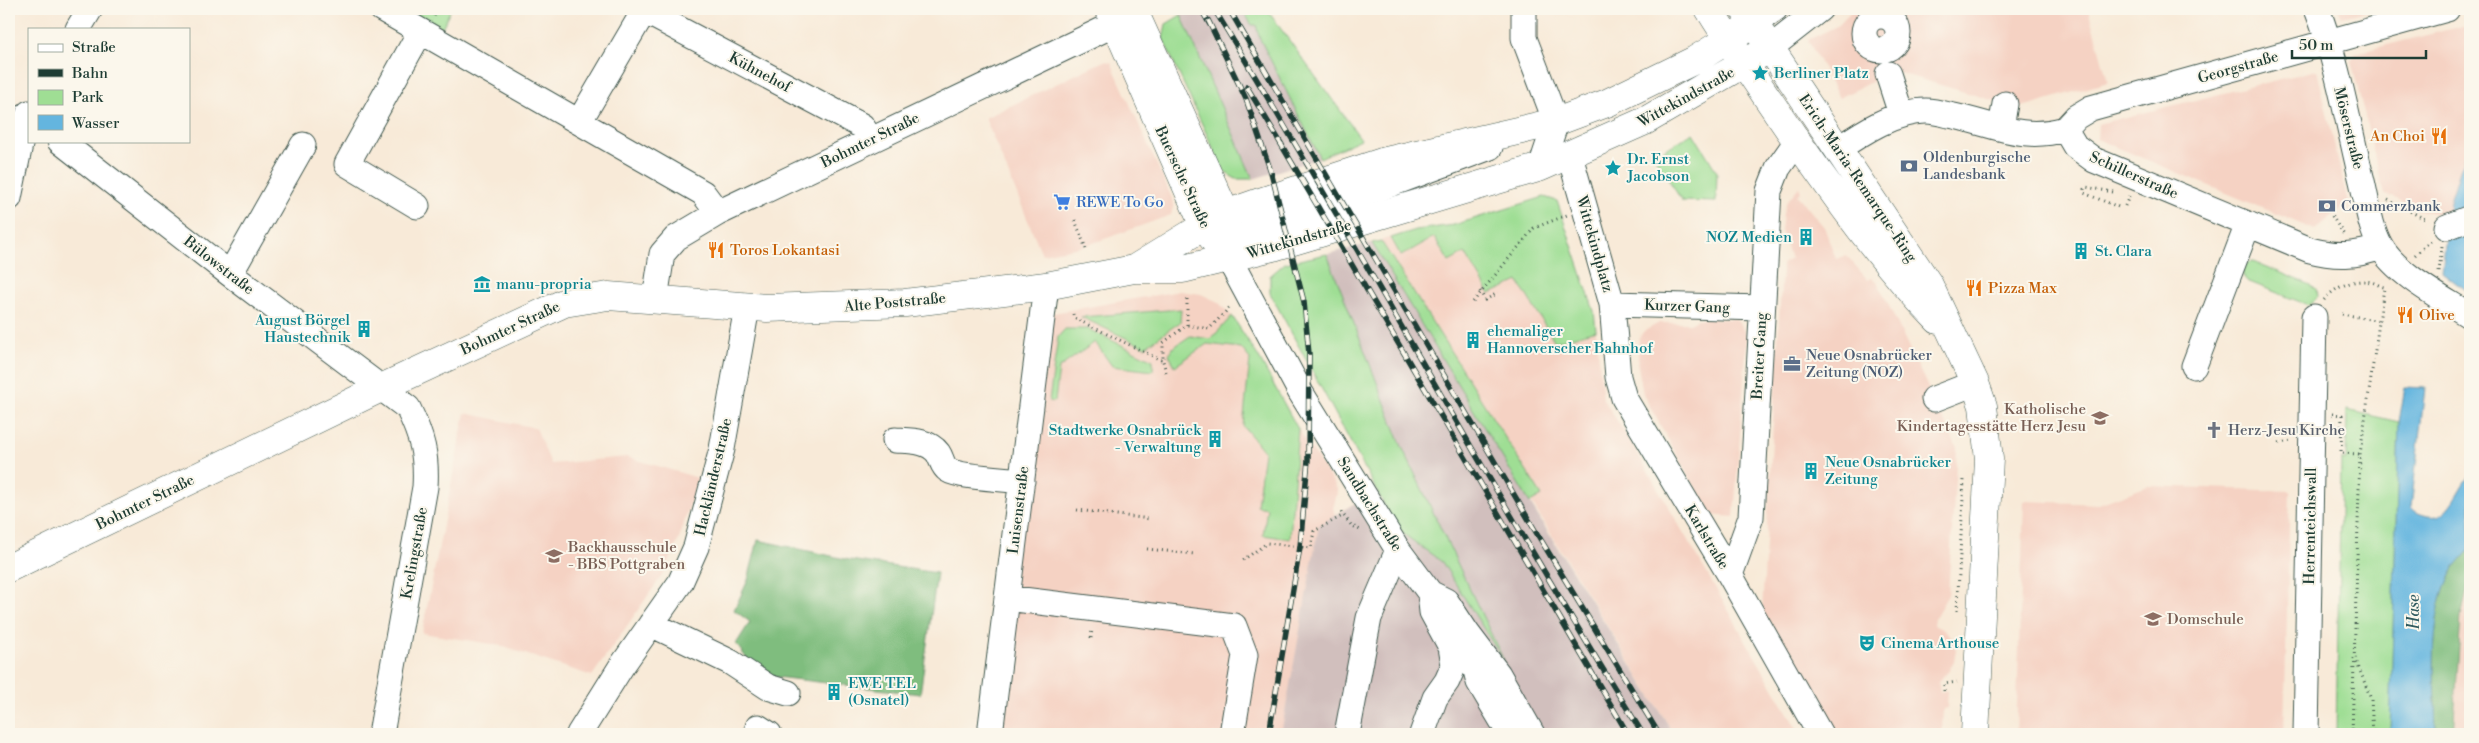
<svg xmlns="http://www.w3.org/2000/svg" width="2479" height="743" viewBox="0 0 2479 743" font-family="'Libre Bodoni',serif">
  <style>
    .built { fill: #f5d2c3 }
    .industrial { fill: #d1bfbd }
    .green { fill: #9fde94; stroke: #5f8e64 }
    .forest { fill: #7fbd7e; stroke: #4f7d59 }
    .water { fill: #64b5df; stroke: #42798a }
    .lines { fill: none; stroke-linecap: round; stroke-linejoin: round }
    .minor-casing { stroke: #40574d; stroke-width: 27 }
    .major-casing { stroke: #40574d; stroke-width: 29 }
    .path { stroke: #40574d; stroke-width: 3; stroke-dasharray: 1 4; stroke-linecap: butt }
    .minor { stroke: #fff; stroke-width: 25 }
    .major { stroke: #fff; stroke-width: 28 }
    .rail-casing { stroke: #1f3d34; stroke-width: 5.5 }
    .rail { stroke: #fbf7ec; stroke-width: 4; stroke-dasharray: 11; stroke-linecap: butt }
    .labels { text-anchor: middle; stroke-width: 4; stroke-linejoin: round; paint-order: stroke }
    .street-label { font-size: 15px; fill: #1f3d34; stroke: #fbf7ec }
    .culture-label { font-size: 15px; fill: #0d838f; stroke: #fbf7ec; text-anchor: start }
    .food-label { font-size: 15px; fill: #c56008; stroke: #fbf7ec; text-anchor: start }
    .service-label { font-size: 15px; fill: #4e5e75; stroke: #fbf7ec; text-anchor: start }
    .shop-label { font-size: 15px; fill: #366cbe; stroke: #fbf7ec; text-anchor: start }
    .education-label { font-size: 15px; fill: #785e54; stroke: #fbf7ec; text-anchor: start }
    .worship-label { font-size: 15px; fill: #5b616d; stroke: #fbf7ec; text-anchor: start }
    .water-label { font-size: 16px; font-style: italic; fill: #305b5f; stroke: #fbf7ec }
  </style>
  <rect width="100%" height="100%" fill="#fbf7ec"/>
  <filter id="ink" filterUnits="userSpaceOnUse"><feTurbulence type="fractalNoise" baseFrequency=".02" numOctaves="2"/><feDisplacementMap in="SourceGraphic" scale="10" xChannelSelector="R" yChannelSelector="G"/><feConvolveMatrix kernelMatrix="1 2 1 2 8 2 1 2 1" color-interpolation-filters="sRGB"/></filter>
  <filter id="wash" filterUnits="userSpaceOnUse"><feTurbulence type="fractalNoise" baseFrequency=".0096" numOctaves="4" result="noise"/><feDisplacementMap in="SourceGraphic" scale="20" xChannelSelector="R" yChannelSelector="G"/><feGaussianBlur stdDeviation="1.12" result="paint"/><feColorMatrix in="noise" values="0 0 0 0 0 0 0 0 0 0 0 0 0 0 0 0 0 1.4 0 .05"/><feComposite in="paint" operator="in"/></filter>
  <g filter="url(#wash)">
    <rect width="100%" height="100%" fill="#f8ead8"/>
    <path class="built" d="M1853,9H2088L2108,82L2019,108L1893,71L1839,98L1808,40L1839,25Z
      M2339,9H2377L2342,17Z
      M2470,24V139L2450,201L2449,217L2420,210L2384,193L2351,61L2356,53Z
      M1104,61L1111,62L1174,203L1171,215L1085,246L1042,254L985,118Z
      M2317,70L2348,203L2315,230L2097,139L2098,124Z
      M1799,187L1801,192L1797,195L1824,227L1836,259L1846,255L1868,280L1872,278L1877,281L1957,448L1948,595L1934,619L1933,625L1944,630L1952,638L1956,649L1954,662L1948,672L1938,681L1940,692L1948,690L1947,708L1943,709L1942,734H1836L1762,612L1782,270V264L1791,259L1781,230L1783,213L1787,201Z
      M1544,197L1557,201L1594,311L1603,399L1632,444L1800,734H1674L1372,243L1416,230L1454,225Z
      M1180,291L1201,294L1218,302L1232,316L1258,356L1298,429L1338,490L1333,508L1335,515L1375,491L1398,530L1442,562L1550,734H990L1042,315Z
      M1698,319H1736L1747,336L1734,517L1710,515L1643,394L1638,366L1639,339L1643,332L1659,323H1690Z
      M465,413L536,428L551,464L627,457L698,478L679,539L663,574L592,676L498,645L422,633Z
      M2148,486L2290,491L2284,734H2016L2024,501L2099,504Z
      M2470,578V734H2453L2461,617Z"/>
    <path class="industrial" d="M1178,9H1242L1252,25H1256L1260,39L1320,158L1253,179Z
      M1372,243L1530,503L1674,734H1281L1319,525L1375,491L1398,530L1442,562L1501,656L1402,447L1327,254Z"/>
    <path class="green" d="M401,9H451L442,28Z
      M1242,9H1265L1270,14L1361,139L1320,158L1260,39L1256,25H1252Z
      M1181,15L1253,179H1236L1224,172L1163,39L1166,24Z
      M1693,133L1717,172L1716,202L1682,201L1654,156Z
      M1544,197L1557,201L1594,311L1596,330L1555,342L1518,281L1490,294L1465,253L1449,262L1434,237L1401,256L1391,238L1416,230L1454,225Z
      M1381,241L1542,496L1530,503L1372,243Z
      M1327,254L1402,447L1504,661L1442,562L1398,530L1270,293V276L1285,263Z
      M2254,262L2311,285L2316,290L2317,297L2308,305L2247,281C2240,274 2242,270 2247,263Z
      M1181,309L1180,322L1145,347L1081,317Z
      M1232,316L1258,356L1298,429L1290,539L1263,535L1267,508L1257,506L1264,451L1243,426L1250,359L1241,348L1207,344L1175,366L1169,355L1171,349L1190,336L1211,339Z
      M1065,329H1088L1153,360V371L1112,366L1095,342L1059,368L1055,402L1049,401L1058,337Z
      M2347,410L2399,422L2390,734H2336L2341,460H2346Z"/>
    <path class="forest" d="M758,540L850,560L937,573L920,694L759,675L736,644L750,622L734,610L748,580Z
      M2470,549V578L2461,617L2453,734H2436C2435,687 2427,611 2453,570C2457,563 2465,556 2470,549Z"/>
    <path class="water" d="M2470,139V294L2442,272L2450,201Z
      M2405,387L2425,388L2411,507C2416,513 2420,514 2428,516C2449,521 2458,487 2470,475V549C2465,556 2457,563 2453,570C2427,611 2435,687 2436,734H2390L2399,422Z"/>
  </g>
  <g filter="url(#ink)">
    <g class="lines">
      <g class="minor-casing">
        <path id="minor" d="M382,9L579,122
          M641,9L862,126L870,139
          M1524,9V38L1556,122
          M2317,9C2338,63 2348,124 2362,181C2367,202 2370,228 2381,247C2396,274 2444,299 2470,316
          M644,11L579,122L703,193L718,213
          M1864 33a17 17 0 1 1 34 0a17 17 0 1 1-34 0Z
          M1753,24L1775,9
          M78,29L90,9
          M1769,49L1820,9
          M1888,74L1901,114
          M2001,128L2005,104
          M2065,129L2076,117L2091,108L2447,9
          M60,141L230,274L408,408C422,437 427,455 425,487L381,734
          M1490,147L1383,187L1253,227L1229,259L1301,393L1398,550L1430,593L1446,601L1467,633L1498,674L1532,734
          M1838,149C1863,132 1895,111 1926,111C1933,111 1941,113 1949,115C1992,123 2020,142 2065,129L2075,146L2094,160L2310,250C2336,257 2356,256 2381,247
          M1570,156L1612,304L1618,377L1624,398L1730,575L1820,734
          M1541,167L1556,122
          M9,198L23,130L29,113
          M417,206L347,164L420,32
          M2447,227L2470,218
          M230,274L303,145
          M655,299L662,254L676,238L718,213L1115,24
          M1612,304L1762,308
          M2194,366L2248,224
          M1934,399L1975,383
          M895,440C910,441 928,440 938,453C942,459 942,466 948,470C958,477 1007,479 1022,481
          M1730,575L1751,517L1769,191L1778,168L1797,141
          M1007,598L1234,626L1245,655L1232,734
          M651,624L730,662L768,687L788,693
          M1469,644L1479,682L1510,734
          M758,727L769,734
          M579,734L621,667L680,583L696,547L722,449L747,307
          M990,734L1046,286
          M1347,734L1369,618L1398,550
          M1422,734L1435,698L1447,681L1454,665L1451,647L1432,612L1430,593
          M2306,734L2314,317"/>
      </g>
      <g class="major-casing">
        <path id="major" d="M1109,9L1204,226L1214,240
          M1133,9L1226,214L1227,232
          M1709,9C1738,56 1770,102 1801,147C1844,208 1886,267 1938,320
          M1744,9L1929,285L1975,383L1983,406L1989,459L1975,734
          M1134,269L1204,226L1226,214L1260,202L1382,162L1556,122L1607,103L1695,60L1753,24
          M9,568L381,388L564,303L608,296L767,308L905,303L1046,286L1134,269H1183L1273,247L1541,167L1645,121L1769,49"/>
      </g>
      <path class="path" d="M434,16L438,9
        M2113,192L2086,187L2084,189V193L2121,208
        M2388,200L2427,220
        M2125,206L2129,196
        M2332,216L2344,235
        M1075,220L1086,249
        M2415,255L2433,239
        M2439,272L2442,246
        M1480,291L1485,300L1498,293
        M2324,300C2335,287 2354,278 2371,282C2376,283 2381,287 2385,287
        M1473,302L1534,228L1567,215
        M1073,314L1074,318L1163,361
        M2342,314L2380,321
        M1187,325V297
        M1166,372L1163,361V343L1187,325L1209,329L1232,305
        M2332,414L2342,415L2341,453L2360,454
        M2279,443L2291,441
        M1077,510L1150,519
        M1341,512L1351,525L1360,530
        M1147,549L1194,554
        M1243,560L1267,543L1311,548L1314,531L1344,515
        M1957,611L1964,480
        M1091,638L1092,629
        M2355,658L2371,699L2373,734
        M1944,691V684L1957,682
        M2352,734L2360,454L2384,288"/>
      <use href="#minor" class="minor"/>
      <use href="#major" class="major"/>
      <g class="rail-casing">
        <path id="rail" d="M1201,9L1210,25
          M1214,9C1361,248 1494,496 1643,734
          M1229,9L1536,532L1659,734
          M1208,20L1246,99L1271,172L1304,302L1309,354L1308,460L1300,547L1269,734
          M1247,87L1282,145
          M1278,139L1628,734"/>
      </g>
      <use href="#rail" class="rail"/>
    </g>
  </g>
  <defs>
    <g id="sight-bare" transform="scale(1.35)"><path d="M0-6L1.8-2.2L6-1.7L2.9 1.2L3.7 5.4L0 3.3L-3.7 5.4L-2.9 1.2L-6-1.7L-1.8-2.2Z" fill="#0f9aa8" stroke="#fbf7ec" stroke-width="2.5" paint-order="stroke"/></g>
    <g id="restaurant-bare" transform="scale(1.35)"><path d="M-5-6h1v4h1v-4h1v4h1v-4h1v5L-1.5 .5V6h-2V.5L-5-1ZM5-6V6H3V1.5H1.5Q1.5-4 5-6Z" fill="#e8710a" stroke="#fbf7ec" stroke-width="2.5" paint-order="stroke"/></g>
    <g id="bank-bare" transform="scale(1.35)"><path d="M-6-4H6V4H-6ZM0-2.3a2.3 2.3 0 1 0 0 4.6a2.3 2.3 0 1 0 0-4.6Z" fill="#5c6f8a" stroke="#fbf7ec" stroke-width="2.5" paint-order="stroke"/></g>
    <g id="supermarket-bare" transform="scale(1.35)"><path d="M-6-5.5h2.5l.6 2H6L4.5 2H-2.5L-4.4-4H-6ZM-1.5 3.2a1.3 1.3 0 1 0 .1 0ZM3 3.2a1.3 1.3 0 1 0 .1 0Z" fill="#3f7fe0" stroke="#fbf7ec" stroke-width="2.5" paint-order="stroke"/></g>
    <g id="building-bare" transform="scale(1.35)"><path d="M-4-6H4V6H1V3H-1V6H-4ZM-2.5-4.3h1.7v1.8h-1.7ZM.8-4.3h1.7v1.8H.8ZM-2.5-1h1.7V.8h-1.7ZM.8-1h1.7V.8H.8Z" fill="#0f9aa8" stroke="#fbf7ec" stroke-width="2.5" paint-order="stroke"/></g>
    <g id="museum-bare" transform="scale(1.35)"><path d="M0-6L6-3V-2H-6V-3ZM-5-1h2V3h-2ZM-1-1h2V3h-2ZM3-1h2V3H3ZM-6 4H6V6H-6Z" fill="#0f9aa8" stroke="#fbf7ec" stroke-width="2.5" paint-order="stroke"/></g>
    <g id="office-bare" transform="scale(1.35)"><path d="M-6-3h4V-5.5h4V-3h4V5H-6ZM-1-4.5V-3h2v-1.5ZM-6 0V1H6V0Z" fill="#5c6f8a" stroke="#fbf7ec" stroke-width="2.5" paint-order="stroke"/></g>
    <g id="school-bare" transform="scale(1.35)"><path d="M0-5L7-2L0 1L-7-2ZM-4 1L0 2.5L4 1V4Q0 6-4 4Z" fill="#8d6e63" stroke="#fbf7ec" stroke-width="2.5" paint-order="stroke"/></g>
    <g id="church-bare" transform="scale(1.35)"><path d="M-1.2-6h2.4v3.5h3.3v2.4h-3.3V6h-2.4V-.1h-3.3v-2.4h3.3Z" fill="#6b7280" stroke="#fbf7ec" stroke-width="2.5" paint-order="stroke"/></g>
    <g id="theatre-bare" transform="scale(1.35)"><path d="M-5-5.5Q0-4 5-5.5V0Q5 5 0 6Q-5 5-5 0ZM-3.3-2.5H-1v1.5H-3.3ZM1-2.5H3.3v1.5H1ZM-2.8 1Q0 5.5 2.8 1Z" fill="#0f9aa8" stroke="#fbf7ec" stroke-width="2.5" paint-order="stroke"/></g>
  </defs>
  <g fill-rule="evenodd">
    <use href="#sight-bare" x="1760" y="73"/>
    <use href="#restaurant-bare" x="2439" y="136"/>
    <use href="#bank-bare" x="1909" y="166"/>
    <use href="#sight-bare" x="1613" y="168"/>
    <use href="#supermarket-bare" x="1062" y="202"/>
    <use href="#bank-bare" x="2327" y="206"/>
    <use href="#building-bare" x="1806" y="237"/>
    <use href="#restaurant-bare" x="716" y="250"/>
    <use href="#building-bare" x="2081" y="251"/>
    <use href="#museum-bare" x="482" y="284"/>
    <use href="#restaurant-bare" x="1974" y="288"/>
    <use href="#restaurant-bare" x="2405" y="315"/>
    <use href="#building-bare" x="364" y="329"/>
    <use href="#building-bare" x="1473" y="340"/>
    <use href="#office-bare" x="1792" y="364"/>
    <use href="#school-bare" x="2100" y="418"/>
    <use href="#church-bare" x="2214" y="430"/>
    <use href="#building-bare" x="1215" y="439"/>
    <use href="#building-bare" x="1811" y="471"/>
    <use href="#school-bare" x="554" y="556"/>
    <use href="#school-bare" x="2153" y="619"/>
    <use href="#theatre-bare" x="1867" y="643"/>
    <use href="#building-bare" x="834" y="692"/>
  </g>
  <g class="labels">
    <g class="street-label">
      <text transform="translate(2238 67) rotate(-16)" y="5">Georgstraße</text>
      <text transform="translate(760 72) rotate(28)" y="5">Kühnehof</text>
      <text transform="translate(1686 97) rotate(-29)" y="5">Wittekindstraße</text>
      <text transform="translate(2349 128) rotate(76)" y="5">Möserstraße</text>
      <text transform="translate(870 140) rotate(-26)" y="5">Bohmter Straße</text>
      <text transform="translate(2134 175) rotate(24)" y="5">Schillerstraße</text>
      <text transform="translate(1183 177) rotate(65)" y="5">Buersche Straße</text>
      <text transform="translate(1858 178) rotate(56)" y="5">Erich-Maria-Remarque-Ring</text>
      <text transform="translate(1299 239) rotate(-16)" y="5">Wittekindstraße</text>
      <text transform="translate(1595 244) rotate(74)" y="5">Wittekindplatz</text>
      <text transform="translate(219 265) rotate(38)" y="5">Bülowstraße</text>
      <text transform="translate(895 302) rotate(-5)" y="5">Alte Poststraße</text>
      <text transform="translate(1687 306) rotate(2)" y="5">Kurzer Gang</text>
      <text transform="translate(510 328) rotate(-25)" y="5">Bohmter Straße</text>
      <text transform="translate(1759 356) rotate(-87)" y="5">Breiter Gang</text>
      <text transform="translate(713 477) rotate(-77)" y="5">Hackländerstraße</text>
      <text transform="translate(145 502) rotate(-26)" y="5">Bohmter Straße</text>
      <text transform="translate(1370 504) rotate(58)" y="5">Sandbachstraße</text>
      <text transform="translate(1018 510) rotate(-83)" y="5">Luisenstraße</text>
      <text transform="translate(2310 526) rotate(-89)" y="5">Herrenteichswall</text>
      <text transform="translate(1707 537) rotate(59)" y="5">Karlstraße</text>
      <text transform="translate(414 553) rotate(-80)" y="5">Krelingstraße</text>
    </g>
    <g class="culture-label">
      <text x="1774" y="78">Berliner Platz</text>
      <text x="1627" y="164">Dr. Ernst<tspan x="1627" dy="17">Jacobson</tspan></text>
      <text x="1792" y="242" text-anchor="end">NOZ Medien</text>
      <text x="2095" y="256">St. Clara</text>
      <text x="496" y="289">manu-propria</text>
      <text x="350" y="325" text-anchor="end">August Börgel<tspan x="350" dy="17">Haustechnik</tspan></text>
      <text x="1487" y="336">ehemaliger<tspan x="1487" dy="17">Hannoverscher Bahnhof</tspan></text>
      <text x="1201" y="435" text-anchor="end">Stadtwerke Osnabrück<tspan x="1201" dy="17">- Verwaltung</tspan></text>
      <text x="1825" y="467">Neue Osnabrücker<tspan x="1825" dy="17">Zeitung</tspan></text>
      <text x="1881" y="648">Cinema Arthouse</text>
      <text x="848" y="688">EWE TEL<tspan x="848" dy="17">(Osnatel)</tspan></text>
    </g>
    <g class="food-label">
      <text x="2425" y="141" text-anchor="end">An Choi</text>
      <text x="730" y="255">Toros Lokantasi</text>
      <text x="1988" y="293">Pizza Max</text>
      <text x="2419" y="320">Olive</text>
    </g>
    <g class="service-label">
      <text x="1923" y="162">Oldenburgische<tspan x="1923" dy="17">Landesbank</tspan></text>
      <text x="2341" y="211">Commerzbank</text>
      <text x="1806" y="360">Neue Osnabrücker<tspan x="1806" dy="17">Zeitung (NOZ)</tspan></text>
    </g>
    <g class="shop-label">
      <text x="1076" y="207">REWE To Go</text>
    </g>
    <g class="education-label">
      <text x="2086" y="414" text-anchor="end">Katholische<tspan x="2086" dy="17">Kindertagesstätte Herz Jesu</tspan></text>
      <text x="568" y="552">Backhausschule<tspan x="568" dy="17">- BBS Pottgraben</tspan></text>
      <text x="2167" y="624">Domschule</text>
    </g>
    <g class="worship-label">
      <text x="2228" y="435">Herz-Jesu Kirche</text>
    </g>
    <g class="water-label">
      <text transform="translate(2413 612) rotate(-90)" y="6">Hase</text>
    </g>
  </g>
  <rect width="2479" height="743" fill="none" stroke="#fbf7ec" stroke-width="30"/>
  <rect x="28" y="28" width="162" height="115" fill="#fbf7ec" stroke="#a3ada2"/>
  <rect x="38" y="44" width="25" height="8" fill="#ffffff" stroke="#a3ada2"/>
  <text x="72" y="52" font-size="15" fill="#1f3d34">Straße</text>
  <rect x="38" y="69" width="25" height="8" fill="#1f3d34" stroke="#a3ada2"/>
  <text x="72" y="78" font-size="15" fill="#1f3d34">Bahn</text>
  <rect x="38" y="90" width="25" height="15" fill="#9fde94" stroke="#a3ada2"/>
  <text x="72" y="102" font-size="15" fill="#1f3d34">Park</text>
  <rect x="38" y="115" width="25" height="15" fill="#64b5df" stroke="#a3ada2"/>
  <text x="72" y="128" font-size="15" fill="#1f3d34">Wasser</text>
  <path d="M2292 50v8h134v-8" fill="none" stroke="#1f3d34" stroke-width="2.5"/>
  <text x="2299" y="50" font-size="15" fill="#1f3d34" stroke="#fbf7ec" stroke-width="4" paint-order="stroke">50 m</text>
</svg>
